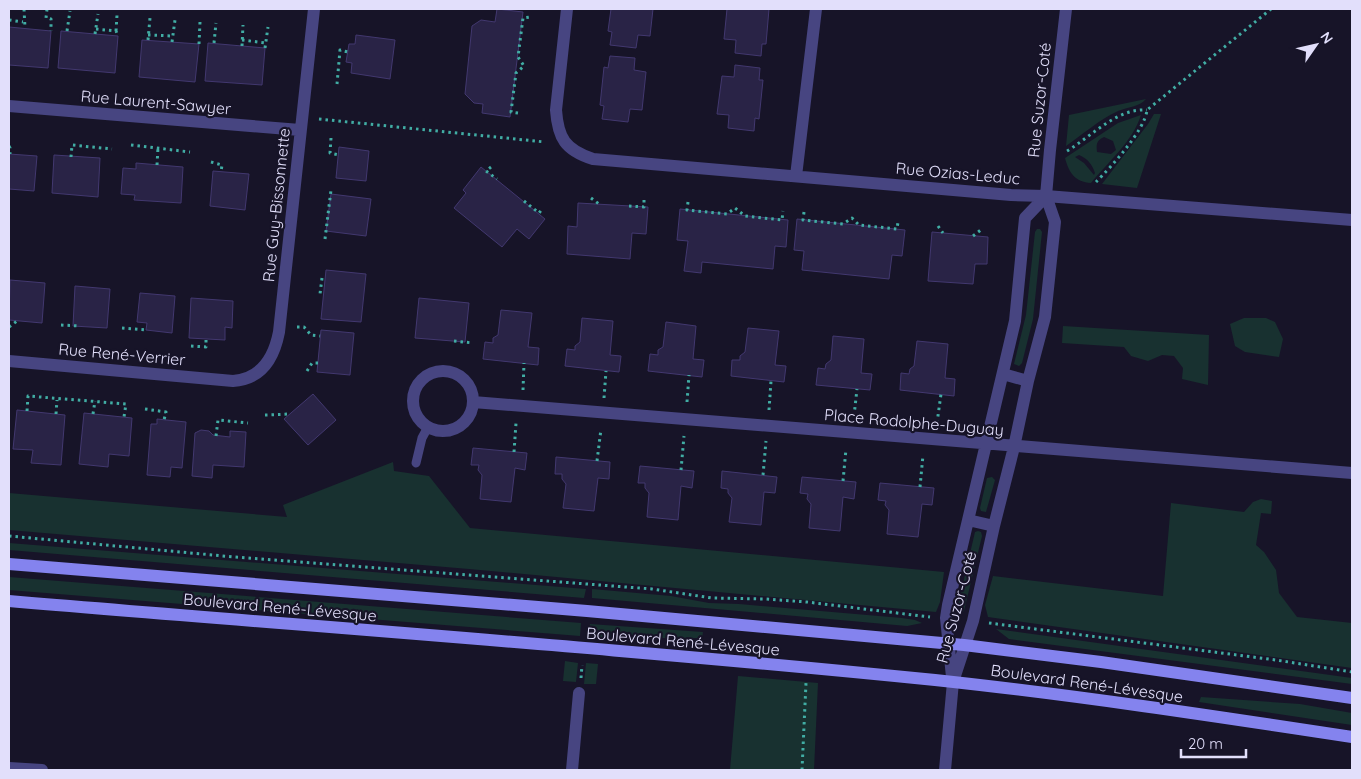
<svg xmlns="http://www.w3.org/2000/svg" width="1361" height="779" viewBox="0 0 1361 779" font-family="Quicksand,sans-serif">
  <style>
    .green { fill: #183130; fill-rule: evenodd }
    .building { fill: #292346; stroke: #42386f }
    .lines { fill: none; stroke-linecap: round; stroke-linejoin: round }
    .path { stroke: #41ada4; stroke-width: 3; stroke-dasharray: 2.5 4; stroke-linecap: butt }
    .service { stroke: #474581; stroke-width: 9 }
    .minor { stroke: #474581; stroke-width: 12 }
    .secondary { stroke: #8483ee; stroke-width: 12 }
    .labels { text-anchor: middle; stroke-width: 4.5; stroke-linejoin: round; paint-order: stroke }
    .street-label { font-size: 16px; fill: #e2dffb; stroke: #171428 }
  </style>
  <rect width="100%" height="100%" fill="#171428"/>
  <path class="green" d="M1146,99C1139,107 1128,107 1118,111C1099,120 1083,134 1066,146L1069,115Z
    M1154,114H1161L1137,188L1102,184L1148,124Z
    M1141,115C1133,141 1108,162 1091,183C1075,182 1069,173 1065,158L1118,123ZM1104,137L1113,141L1116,150L1111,154L1097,152C1096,144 1097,140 1104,137ZM1079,155C1088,159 1092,164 1095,173L1094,175L1084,163L1075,157Z
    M1037,229H1040L1042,232L1033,319L1022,363L1019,366L1014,364L1026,315L1035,232Z
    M1244,318H1266L1275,322L1283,339L1279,357L1245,352L1235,346L1230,324Z
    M1063,326L1209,335L1208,385L1182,379L1183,368L1174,356L1162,355L1148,361L1131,356L1124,347L1062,343Z
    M393,462L394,471L429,476L470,528L944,572L940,602L936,612L469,569L9,530V493L287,517L283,505Z
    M992,477L995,480L986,512L981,511L980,508L987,478Z
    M1261,499L1272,501L1271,514L1261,513L1256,545L1264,552L1276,570L1279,593L1297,617L1352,623V668L988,617L985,605L993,576L1163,596L1171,503L1244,512L1253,502Z
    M978,531L981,532L982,536L964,611L961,614L957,613V609L975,532Z
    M9,543L586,589L584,598L9,550Z
    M9,577L581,623L580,636L9,590Z
    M592,589L671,596L709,603L739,604L902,618L915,620L922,623L907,626L592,598Z
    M590,624L703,632L702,638H613L588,636Z
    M996,629L1352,678V684L1009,639Z
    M565,661L578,663L576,682L563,681Z
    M586,663L598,664L596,684H584Z
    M738,676L818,683L814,770H730Z
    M1201,697L1300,704L1352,713V725L1199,702Z"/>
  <path class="building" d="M497,9L523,12L510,117L482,113L483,104L474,103L465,94L472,26L481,20L495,22Z
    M611,9H653L650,36L638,35L636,48L610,45L612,32L608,31Z
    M727,9H769L766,44H762L761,56L735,53L736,40L724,39Z
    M9,27L51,31L48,68L9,65Z
    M61,31L118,36L115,73L58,68Z
    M356,35L395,40L390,79L351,73L352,63L346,62L349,44H355Z
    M142,40L199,44L195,82L139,77Z
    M208,43L265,48L262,85L205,81Z
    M610,56L635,58L634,70L646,72L642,110L630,109L628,122L602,119L604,106L600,105L604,67L608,68Z
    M735,65L760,68L759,80H763L759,119L755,118L754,131L728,128L729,115L717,114L722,76L734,77Z
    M339,147L369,151L366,181L336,178Z
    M9,154L37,156L34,191L9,189Z
    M54,155L100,158L98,197L52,193Z
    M136,163L183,167L181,203L134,200L135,195L121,194L123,168L136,169Z
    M481,167L545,219L529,239L517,229L502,247L454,208L466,193L463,190Z
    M213,171L249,174L245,210L210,206Z
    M331,194L371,199L366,236L326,231Z
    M578,203L648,207L646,234L632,233L630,259L567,254L568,226L577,227Z
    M680,209L788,220L786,247L775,246L773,269L702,262L701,273L684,271L688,241L677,240Z
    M797,219L905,230L902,256L892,255L889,279L802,270L804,251L794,250Z
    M932,232L988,237L987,264H975L973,284L928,281Z
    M326,270L366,274L361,322L321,319Z
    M10,280L45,283L42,323L9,320Z
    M75,286L110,289L107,328L73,326Z
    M140,293L175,296L172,333L146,330L147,323L137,322Z
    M191,298L233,301L232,328L225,327V340L189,338Z
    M419,298L469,303L465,342L415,338Z
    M501,310L532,313L528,347L539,348L538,365L483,359L485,342L493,343V338L498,335Z
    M582,318L613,321L610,355L621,356L619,372L565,366L567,349L575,350V346L580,342Z
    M666,322L696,326L693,359L704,360L702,377L648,371L650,354L658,355V350L663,347Z
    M748,328L779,331L775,365L786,366L784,382L731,376L732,360H740V356L745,352Z
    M321,330L354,333L350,375L317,372Z
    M833,336L864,339L861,373L872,374L870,390L816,385L818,368L825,369L826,364L831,360Z
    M917,341L948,344L945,378L955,379L954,396L900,390L901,373L909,374L910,369L914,366Z
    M313,394L336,420L308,445L284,419Z
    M17,410L65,415L61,465L31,463L33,450L13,449Z
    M84,413L132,418L129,456L109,454L108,467L79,464Z
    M157,419L186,422L182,468L171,467L170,477L147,475L151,424H157Z
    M201,430L209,431L213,435L230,437V431L246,432L244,467L213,465L212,478L192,476L195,433Z
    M473,448L527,453L525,470L515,468L511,502L480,499L482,475L478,470L479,465H471Z
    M556,457L610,462L609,479L598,478L594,511L563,508L566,484L562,479V474H555Z
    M640,466L694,471L692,488L681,486L678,520L647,517L649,493L645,488V483H638Z
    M722,471L777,477L775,493L764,492L761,525L729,522L732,498L728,493V489L721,488Z
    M802,477L856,482L854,499L843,497L840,531L809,528L811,504L807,499L808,494L800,493Z
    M880,483L934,488L932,505L922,504L918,537L887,534L889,510L885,505L886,501L878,500Z"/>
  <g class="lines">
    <path class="path" d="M24,9L25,28
      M47,9L46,18L51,19V31
      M9,20L23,22
      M96,29L116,31L118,36
      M67,31L70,11
      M116,31L117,15
      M95,34L98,14
      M148,35L173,36
      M148,40L150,18
      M242,40L266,43
      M172,42L175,20
      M214,43L216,23
      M199,44L200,22
      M242,46L243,25
      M265,48L268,27
      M337,84L340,50L348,52
      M518,113L511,112L516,73L524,66L518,57L523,18L530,17
      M319,119L545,142
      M331,138L330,153L339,155
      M131,145L190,152
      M9,146L10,148V154
      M1067,151C1092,136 1117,108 1147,110
      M71,157L72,145L112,149
      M211,162L222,165L221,172
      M157,165L158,148
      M491,167L486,171L497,179
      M1096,182C1111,167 1145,130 1147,110L1271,9
      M591,198L599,204
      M524,201L539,213L543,208
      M688,202L687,210L727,214L735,208L745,216L782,220L783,211
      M629,206L644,207V200
      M804,212L803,220L843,224L852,218L859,225L897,229L898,222
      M938,226L943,233
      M973,236L982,229
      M325,239L331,190
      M322,278L320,294H323
      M61,325L80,326
      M9,327L17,321
      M297,327H304L311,335L320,336
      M122,328L146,330
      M454,341L473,343
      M191,346L206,347V339
      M307,371L312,363H318
      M523,390L524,363
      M604,398L606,371
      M687,402L689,375
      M145,409L166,412L164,420
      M769,410L771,381
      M27,411L28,396L126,404L124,417
      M56,414L57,400
      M93,414L95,401
      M265,415L290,414
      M854,416L857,389
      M937,423L941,394
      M216,436L218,420L248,423
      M514,452L516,423
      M597,461L601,429
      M681,470L684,436
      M763,475L766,441
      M843,481L846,449
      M920,487L923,455
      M9,536L234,557L652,589L712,598L766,599L807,602L930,617
      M989,623L1276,660L1352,672
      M581,678L582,665
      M802,770L806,683"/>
    <path class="service" d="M416,463L422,438L428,427"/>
    <path class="minor" d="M567,9L556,110C558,138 565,150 593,159L1011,195L1046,196L1352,220
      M9,106L300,130
      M796,176L816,9
      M9,361L233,381C261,379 274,358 279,332L314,9
      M413 401a30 30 0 1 1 60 0a30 30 0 1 1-60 0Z
      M1003,374L1028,381
      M473,402L1352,473
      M968,520L994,526
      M952,677L946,618L948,605L1015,321L1025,218L1046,196
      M9,768L42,770
      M572,770L579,693
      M945,770L953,682L973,621L994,526L1014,447L1028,381L1045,317L1055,222L1046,196L1050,150L1066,9"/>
    <path class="secondary" d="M9,564L587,611L964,645L1101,662L1352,698
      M9,601C318,627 627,649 935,680C1075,695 1214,716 1352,737"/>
  </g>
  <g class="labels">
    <g class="street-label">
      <text transform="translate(1039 100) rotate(-84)" y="6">Rue Suzor-Coté</text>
      <text transform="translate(156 102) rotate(5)" y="6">Rue Laurent-Sawyer</text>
      <text transform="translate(958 173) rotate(5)" y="6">Rue Ozias-Leduc</text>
      <text transform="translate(276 205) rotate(-84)" y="6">Rue Guy-Bissonnette</text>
      <text transform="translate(122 354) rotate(5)" y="6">Rue René-Verrier</text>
      <text transform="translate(914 422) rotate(5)" y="6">Place Rodolphe-Duguay</text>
      <text transform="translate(280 607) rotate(5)" y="6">Boulevard René-Lévesque</text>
      <text transform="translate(956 607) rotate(-75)" y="6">Rue Suzor-Coté</text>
      <text transform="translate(683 641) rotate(5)" y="6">Boulevard René-Lévesque</text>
      <text transform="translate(1087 683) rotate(8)" y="6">Boulevard René-Lévesque</text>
    </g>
  </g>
  <rect width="1361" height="779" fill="none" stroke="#e2dffb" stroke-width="20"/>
  <g transform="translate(1316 45) rotate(56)" stroke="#171428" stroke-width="4" paint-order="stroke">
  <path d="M0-4L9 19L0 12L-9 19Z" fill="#e2dffb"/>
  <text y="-8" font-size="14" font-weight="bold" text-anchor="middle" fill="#e2dffb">N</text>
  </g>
  <path d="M1181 749v8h65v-8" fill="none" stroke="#e2dffb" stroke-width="2.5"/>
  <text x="1188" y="749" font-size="15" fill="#e2dffb" stroke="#171428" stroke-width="4" paint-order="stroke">20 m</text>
</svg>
